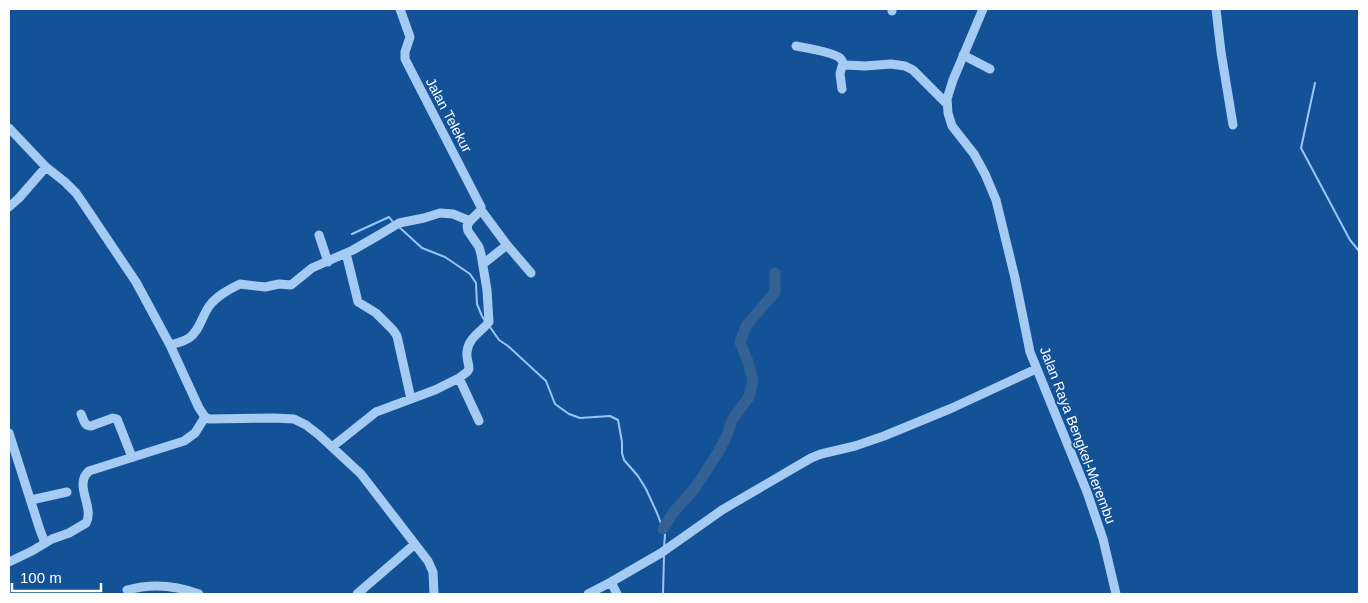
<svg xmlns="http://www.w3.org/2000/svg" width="1368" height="603" viewBox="0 0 1368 603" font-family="Arial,sans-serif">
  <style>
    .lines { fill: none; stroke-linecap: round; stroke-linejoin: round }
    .stream { stroke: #98c7f6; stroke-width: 2 }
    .river { stroke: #346194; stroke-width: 11 }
    .minor { stroke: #a6cbf3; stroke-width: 9 }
    .labels { text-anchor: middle; stroke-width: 4; stroke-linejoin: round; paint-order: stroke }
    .street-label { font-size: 14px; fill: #fff; stroke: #145298 }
  </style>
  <rect width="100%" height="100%" fill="#145298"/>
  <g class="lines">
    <path class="stream" d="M1315,83L1301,148L1350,240L1359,251
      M398,226L422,248L445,257L470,274L476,283L477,304L482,316L485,321
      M352,234L389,217L393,222
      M490,327L499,340L508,346L546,381L555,404L569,414L580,418L610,416L618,420L622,442V453L624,460L638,476L646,489L657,513L665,534L664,548
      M663,594L664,555"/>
    <path class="river" d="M663,529L672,514L695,488L719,451L727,435L732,420L749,397L753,381L748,362L740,342L746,326L775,292V273"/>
    <path class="minor" d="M983,9L953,80L947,99L948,113L952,126L974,154L985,174L996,200L1015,278L1030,352L1087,492L1103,539L1116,594
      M1216,9L1221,52L1233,125
      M892,11V9
      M796,46C806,48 833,52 840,58C842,60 843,63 844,65
      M963,55L990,69
      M842,89L840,74L842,66L846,65L865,66L891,64L905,66L913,70L947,104
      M9,128L46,167L65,182L76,193L85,206L136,282L170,345L199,408L205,417
      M9,207L19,198L46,167
      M481,210L507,245L531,273
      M319,235L328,262
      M346,253L358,302L376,313L393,330L397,336L411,399
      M483,264L507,245
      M170,345C176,343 183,342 189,338C200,331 202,315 210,305C218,295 230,289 240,284L265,287L279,284L291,285L312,268L353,250L379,235L399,223L424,218L440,213L453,214L470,221
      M459,378L479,421
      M81,414C84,420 84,426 91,426L113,418L117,419L132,457
      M9,433L40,530L45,543
      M332,447L376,412L435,390L459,378L467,372L469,369C469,363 466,358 467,352C468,338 481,332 489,322L487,290L481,254L479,247L468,231L467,226L470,221L481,210V207L405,59V52L410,37L400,9
      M31,500L67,492
      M9,562L32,551L52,539L69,533L86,523C95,507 73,485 89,471L184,441L195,433L205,417L209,419L274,418L294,419L306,425L319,435L361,474L428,561L433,572L434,594
      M611,582L617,594
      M127,590C152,583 175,585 199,594
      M357,594L415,544
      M588,594L611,582L661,553L722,510L811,458L821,454L855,446L884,436L952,408L1036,369"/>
  </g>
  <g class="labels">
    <g class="street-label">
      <text transform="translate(449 115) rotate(62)" y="5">Jalan Telekur</text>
      <text transform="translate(1078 435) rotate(69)" y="5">Jalan Raya Bengkel-Merembu</text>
    </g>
  </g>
  <rect width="1368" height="603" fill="none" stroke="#ffffff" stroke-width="20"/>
  <path d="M12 583v8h89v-8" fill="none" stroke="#ffffff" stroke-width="2.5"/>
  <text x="20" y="583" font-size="15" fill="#ffffff" stroke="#145298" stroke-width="4" paint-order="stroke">100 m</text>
</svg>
